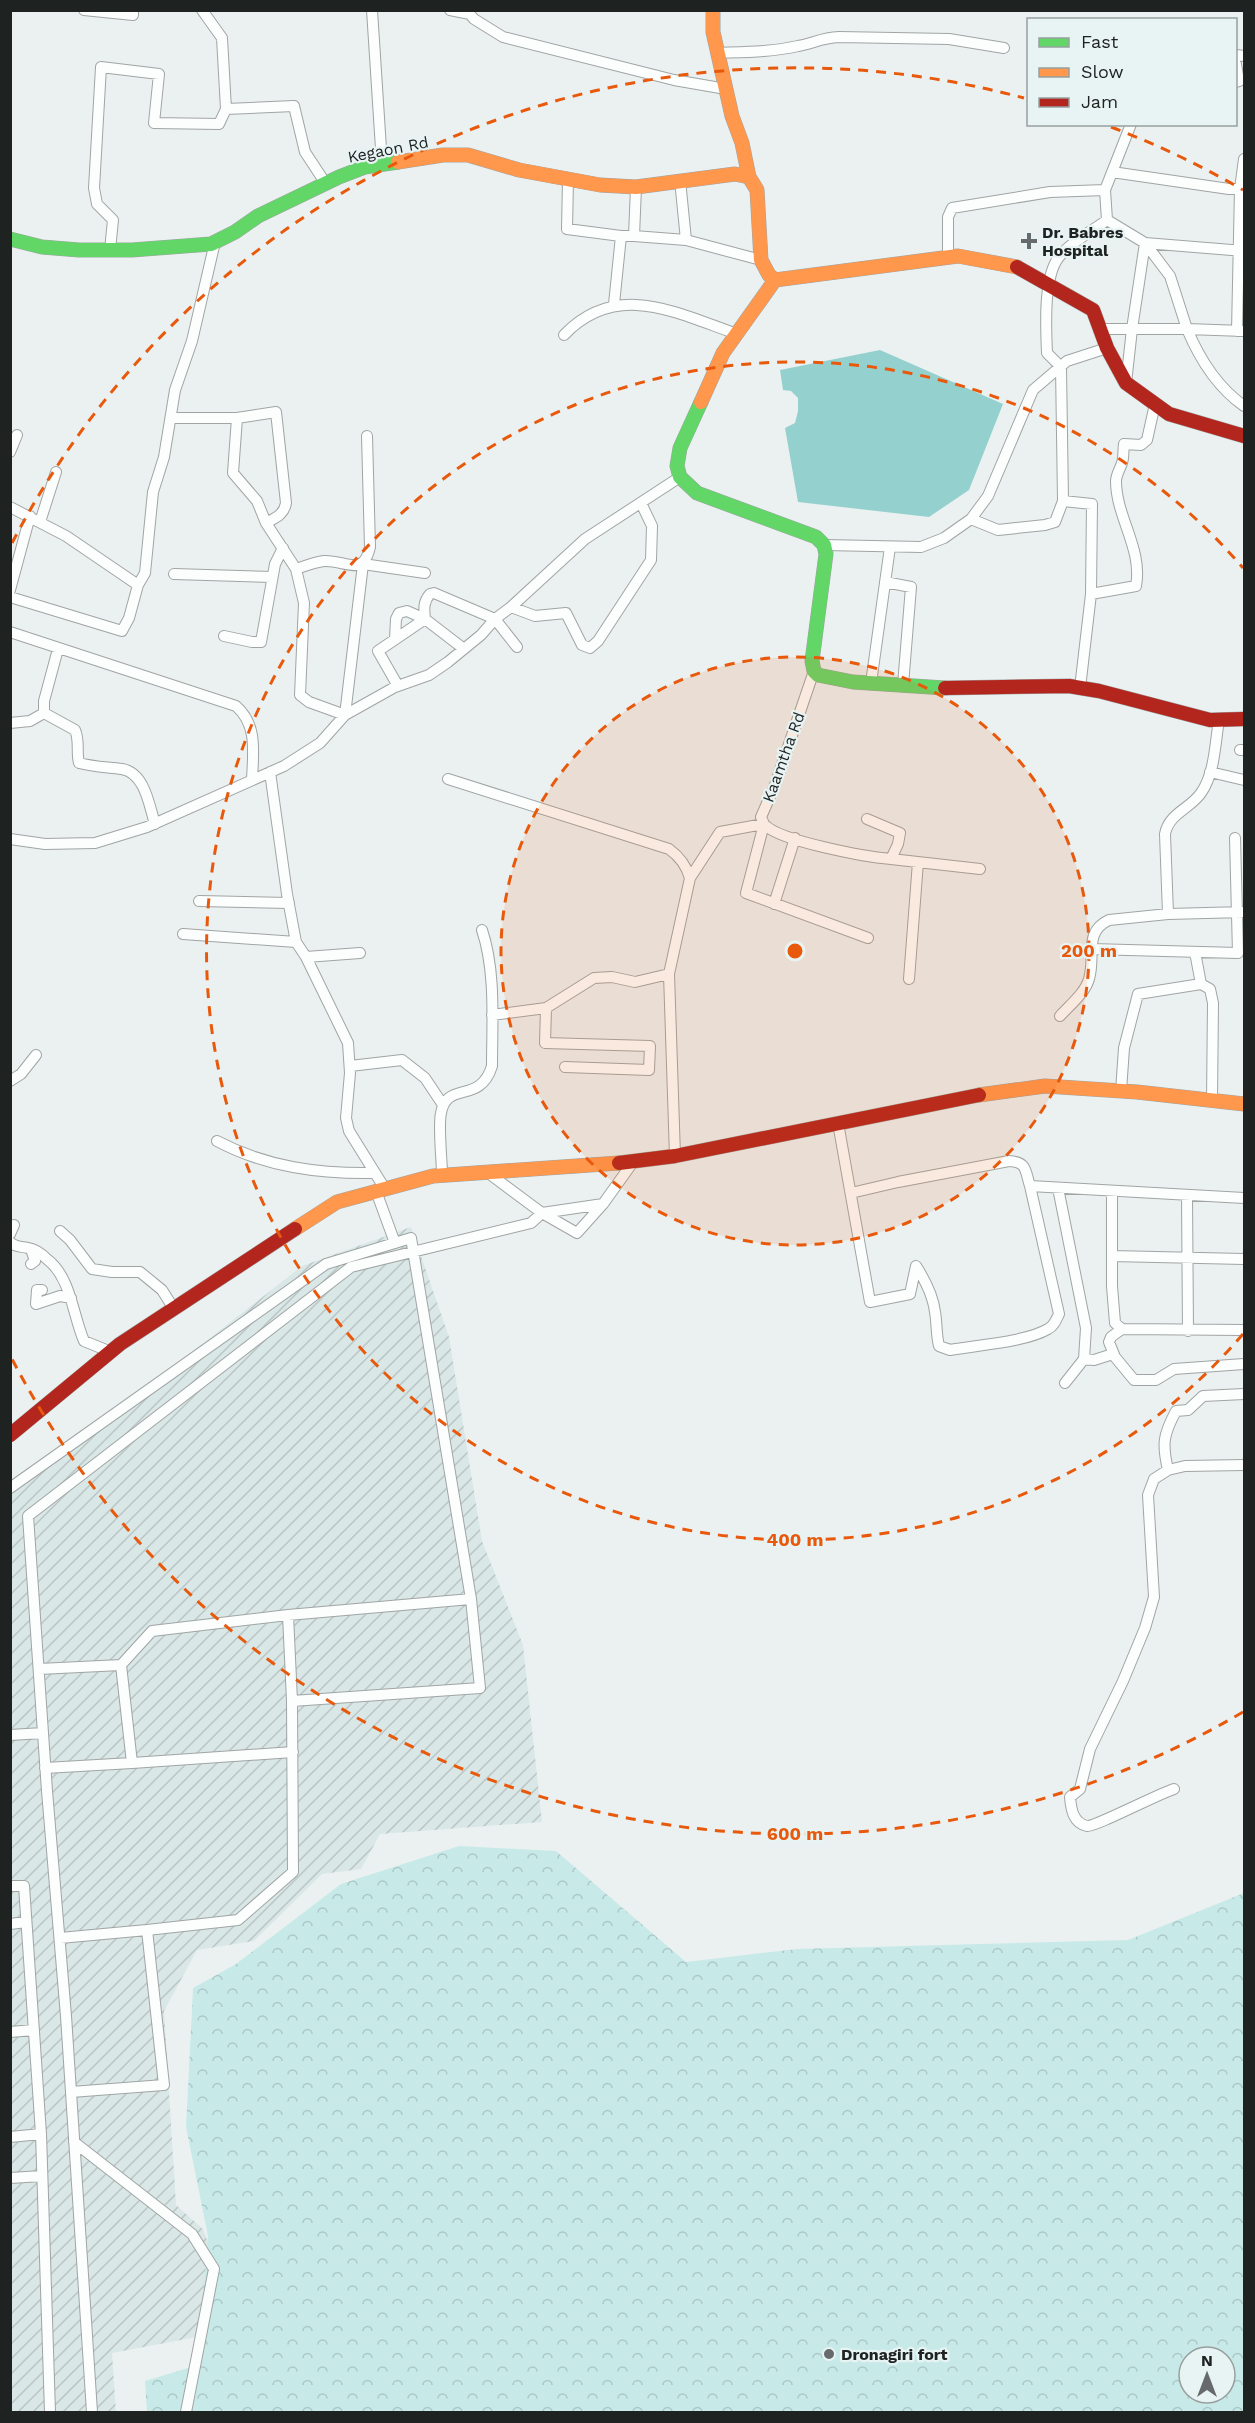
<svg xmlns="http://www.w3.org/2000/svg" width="1255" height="2423" viewBox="0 0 1255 2423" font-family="'Work Sans',sans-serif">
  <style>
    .industrial { fill: url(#industrial-furrows) }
    .forest { fill: url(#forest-crowns); fill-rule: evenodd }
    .water { fill: #94d1ce }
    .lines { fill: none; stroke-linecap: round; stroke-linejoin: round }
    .street-casing { stroke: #a0a5a4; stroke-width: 12 }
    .fast-casing { stroke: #a0a5a4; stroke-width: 15 }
    .slow-casing { stroke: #a0a5a4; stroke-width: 15 }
    .jam-casing { stroke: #a0a5a4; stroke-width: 15 }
    .street { stroke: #fcfdfd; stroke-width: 10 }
    .fast { stroke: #63d668; stroke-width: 14 }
    .slow { stroke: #ff974d; stroke-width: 14 }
    .jam { stroke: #b3261e; stroke-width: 14 }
    .ring { fill: none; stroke: #e8590c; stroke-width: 3; stroke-dasharray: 10 8 }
    .poi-dot { fill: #666a6a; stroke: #e8f4f3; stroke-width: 2 }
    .labels { text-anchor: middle; stroke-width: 4.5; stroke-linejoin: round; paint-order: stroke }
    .street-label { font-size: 16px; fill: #1e2221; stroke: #e8f4f3 }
    .poi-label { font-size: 16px; font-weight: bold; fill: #1e2221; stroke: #e8f4f3; text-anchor: start }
    .centre { fill: #e8590c; stroke: #e8f4f3; stroke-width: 3 }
    .ring-label { font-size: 18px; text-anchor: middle; font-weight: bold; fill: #e8590c; stroke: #e8f4f3; stroke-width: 4.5; stroke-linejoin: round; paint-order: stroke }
  </style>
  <defs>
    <pattern id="industrial-furrows" width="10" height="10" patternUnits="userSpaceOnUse" patternTransform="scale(1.5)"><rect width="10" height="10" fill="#d9e7e6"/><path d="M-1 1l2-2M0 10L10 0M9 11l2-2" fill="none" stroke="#bac6c5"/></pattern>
    <pattern id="forest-crowns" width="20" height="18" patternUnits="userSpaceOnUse" patternTransform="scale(1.5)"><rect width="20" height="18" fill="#c7eae8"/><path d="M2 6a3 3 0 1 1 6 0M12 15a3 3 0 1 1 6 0" fill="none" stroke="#aac8c7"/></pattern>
  </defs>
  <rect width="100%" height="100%" fill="#ebf1f1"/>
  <path class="industrial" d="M411,1227L449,1337L482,1541L523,1645L542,1822L380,1834L361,1869L322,1874L254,1941L197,1950L164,2011L176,2205L203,2229L218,2270L202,2336L112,2353L116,2412H11L10,1495L302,1266Z"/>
  <path class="forest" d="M459,1846L556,1851L686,1962L797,1949L1128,1940L1244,1893V2412H147L145,2381L198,2365L208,2236L186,2127L193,1988L236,1964L341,1884ZM1189,2357H1225V2393H1189Z"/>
  <path class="water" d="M880,350L1003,404L969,490L929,517L798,502L785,428L795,423L798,411V398L791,391L783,390L780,370Z"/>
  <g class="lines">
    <g class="street-casing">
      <path id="street" d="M84,10L133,15V10
        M202,10L222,38L226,109
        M372,10L382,164
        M450,10L470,14
        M466,10L474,19L503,37L674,80L726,89
        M718,53C745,52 771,52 798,46C814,43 821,38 839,37L949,39L1004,48
        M1236,55L1244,56
        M1236,64L1239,81L1236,82
        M1112,172L1229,189H1244
        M568,180L567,229L621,236
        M680,180L686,240
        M1105,190L1107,220L1145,243L1170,276L1187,329L1244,331
        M634,236L686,240L761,260
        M110,250L113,220L97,204L94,188L101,67L159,74L154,123L219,124L226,109L294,106L305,152L326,184
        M948,257V217L952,208L1050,192L1105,190L1131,124
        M614,304L621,236H634L636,187
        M1101,329H1132L1145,243L1244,251
        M1237,331L1240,189L1244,159
        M564,335C617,280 676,313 737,334
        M1126,383L1132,329H1187C1200,360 1217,387 1244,406
        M171,418H237L233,473L257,501L266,523L296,569L304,603L300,695L309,702L345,715L363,564L425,573
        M237,418L276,412L286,503C284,515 275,518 266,523
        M10,452L17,435
        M10,507L66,536L138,585
        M971,519L998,530L1045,525L1055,522L1063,501
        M40,522L56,472
        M824,545L921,547L944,538L971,519L988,496L1033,390L1067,361L1107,348
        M296,569C305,566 315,562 324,561C346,560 363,578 370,547L367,436
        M174,574L272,577
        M885,582L911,587L903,685
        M10,590L30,516
        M1091,594L1136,586C1143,549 1116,517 1116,481C1116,475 1120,469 1122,463C1124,457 1123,450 1124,444L1141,445L1147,440L1155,404
        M10,597L122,631L129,618L138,585L145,573L153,492L164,457L175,390L192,341L215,242
        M511,607L535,616L566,613L582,645L590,648L598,641L651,560L652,526L641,503
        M10,632L236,706C258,725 253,753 252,780
        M224,636L252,642H261L275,564L283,548
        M395,639L396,619L399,613L407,611L425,619C424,609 423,602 430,594L434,593L495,619L517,647
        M58,649L44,701V713L75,730C80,741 76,752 79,763C94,767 107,767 122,769C145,773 149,805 155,824
        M814,671L775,785L761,817L764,824L746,893L868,938
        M871,683L890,547
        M398,686L378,651L425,619L464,649
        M1080,688L1091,594L1092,504L1063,501L1061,367L1047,353C1046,328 1043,277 1059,257C1071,242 1092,231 1107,220
        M10,723L30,721L44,713
        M1240,750H1244
        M270,772L287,894L296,942L306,957L360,953
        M1210,772L1244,780
        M448,779L669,849C680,857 686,865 690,878
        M10,839L45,844L95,843L147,827L284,766L320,743L345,715L395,687L429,675L448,662L481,635L495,619L511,607L585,539L680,477
        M891,859L980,869
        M199,901L289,903
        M774,904L795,838
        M1168,914L1165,834C1169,813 1190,809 1201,793C1215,773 1215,743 1219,720
        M183,934L296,942
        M1091,949L1238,953L1235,838
        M306,957L348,1043L350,1073L346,1118L349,1131L385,1189
        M669,974L675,1156
        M909,979L918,862
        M1201,984L1210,989L1213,1003L1212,1101
        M546,1008L545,1043L650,1046L649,1070L565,1067
        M492,1015L546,1008L594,978L612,977L635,982L669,974L690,878L720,832L764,824C778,841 867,857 891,859L898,844L900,833L867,819
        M1060,1016C1070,1005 1085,993 1089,979C1096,956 1083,932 1109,920L1168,914L1244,912
        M350,1066L402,1060L425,1078L443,1105
        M10,1081L21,1074L36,1055
        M1121,1091L1124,1048L1138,994L1201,984L1195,952
        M838,1123L870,1302L910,1294L916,1266C925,1280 933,1295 935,1312C937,1323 936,1334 939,1346L950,1350C977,1345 1026,1342 1048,1329C1054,1326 1056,1320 1059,1314L1030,1186C1025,1170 1027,1162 1009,1161L898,1182L851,1193
        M217,1141C266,1167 319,1174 375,1173
        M487,1172L542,1213L577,1233L603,1204L633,1162
        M442,1175C442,1160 438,1126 441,1113C447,1080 480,1105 492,1066C492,1022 496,972 482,930
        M1030,1186L1244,1198
        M1058,1188L1086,1328L1084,1359L1065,1383
        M376,1191L395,1243
        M1112,1191V1286L1115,1323L1122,1329L1244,1330
        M1187,1195L1188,1331
        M60,1231L70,1240L92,1269L112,1272H140L162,1290L174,1309
        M10,1234L14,1225
        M10,1242C16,1248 21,1246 28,1248C35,1249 43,1255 48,1260C71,1278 73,1316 84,1341L111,1352
        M1112,1256L1244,1259
        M31,1264L35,1261L31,1249
        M42,1290H37L36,1304L60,1296L71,1298
        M1122,1329L1111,1337L1109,1342L1115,1357L1134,1380H1156L1174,1369L1244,1364
        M1084,1359L1094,1360L1113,1354
        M1168,1470C1162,1444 1163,1435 1176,1411L1188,1410L1203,1396L1244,1394
        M10,1488L326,1264L411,1238L471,1599L480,1688L292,1701L288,1615
        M121,1665L132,1763L293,1752
        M39,1669L121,1665L152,1631L288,1615L471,1599
        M10,1735L43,1733
        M45,1768L132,1763
        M1174,1789C1158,1794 1095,1827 1087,1826C1073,1823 1071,1809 1070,1797L1080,1789L1090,1749L1123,1681L1145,1628L1154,1597L1148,1495L1154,1479L1168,1470L1185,1466L1244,1465
        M10,1886H24L41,2134L50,2412
        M10,1924L26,1922
        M60,1938L147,1930
        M10,2032L34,2030
        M71,2092L164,2085L147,1930L238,1920L293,1872L292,1701
        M10,2137L41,2134
        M74,2142L192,2234L214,2269L186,2412
        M10,2178L42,2176
        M92,2412L66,2016L47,1791L28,1516L351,1267L531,1223L542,1213L603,1204"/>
    </g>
    <g class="fast-casing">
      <path id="fast" d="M10,239L42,247L79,250H132L211,244L235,232L258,216L339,177L365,167L398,162
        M701,402L680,448L677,466L680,477L697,493L816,537L824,545L826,554L812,661L814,671L818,675L853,682L945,688"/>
    </g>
    <g class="slow-casing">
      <path id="slow" d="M713,10V32L732,116L742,143L749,177L757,190L761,260L769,275L775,280
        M398,162L443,155H468L519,170L600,185L636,187L735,174L749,177
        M701,402L723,353L775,280L958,256L1017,267
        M979,1095L1045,1086L1137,1092L1244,1104
        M295,1229L337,1202L433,1176L619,1163"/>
    </g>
    <g class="jam-casing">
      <path id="jam" d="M1017,267L1093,310L1107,348L1126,383L1169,414L1244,436
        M945,688L1069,686L1099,691L1210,720L1244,719
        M619,1163L675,1156L979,1095
        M10,1435L120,1344L295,1229"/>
    </g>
    <use href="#street" class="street"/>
    <use href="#fast" class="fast"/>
    <use href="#slow" class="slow"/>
    <use href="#jam" class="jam"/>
  </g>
  <circle cx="795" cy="951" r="294" fill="#e8590c" fill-opacity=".12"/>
  <g class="ring">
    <circle cx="795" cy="951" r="294"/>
    <path d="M1243 1334A589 589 0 1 1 1243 568"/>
    <path d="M1243 1712A883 883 0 0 1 12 1359M12 543A883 883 0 0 1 1024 98M1111 127A883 883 0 0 1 1243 190"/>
  </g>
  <g class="poi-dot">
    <path d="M1026 232h6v6h6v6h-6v6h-6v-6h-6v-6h6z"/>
    <circle cx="829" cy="2354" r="6"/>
  </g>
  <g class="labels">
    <g class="street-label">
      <text transform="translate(388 149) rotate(-11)" y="6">Kegaon Rd</text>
      <text transform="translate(783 757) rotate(-70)" y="6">Kaamtha Rd</text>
    </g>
    <g class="poi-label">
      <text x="1042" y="238">Dr. Babres<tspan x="1042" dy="18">Hospital</tspan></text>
      <text x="841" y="2360">Dronagiri fort</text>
    </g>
  </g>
  <circle cx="795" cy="951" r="9" class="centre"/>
  <g class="ring-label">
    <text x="1089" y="957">200 m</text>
    <text x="795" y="1546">400 m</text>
    <text x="795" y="1840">600 m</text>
  </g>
  <rect width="1255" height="2423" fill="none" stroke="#1e2221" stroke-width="24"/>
  <rect x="1027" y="18" width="210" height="108" fill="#e8f4f3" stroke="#97a09f" stroke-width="1.5"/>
  <rect x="1039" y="38" width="30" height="9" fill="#63d668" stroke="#97a09f" stroke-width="1.5"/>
  <text x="1081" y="48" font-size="18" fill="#1e2221">Fast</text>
  <rect x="1039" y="68" width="30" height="9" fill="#ff974d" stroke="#97a09f" stroke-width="1.5"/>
  <text x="1081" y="78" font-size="18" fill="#1e2221">Slow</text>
  <rect x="1039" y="98" width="30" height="9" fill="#b3261e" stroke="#97a09f" stroke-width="1.5"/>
  <text x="1081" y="108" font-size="18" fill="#1e2221">Jam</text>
  <g transform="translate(1207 2375)"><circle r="28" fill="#e8f4f3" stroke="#97a09f" stroke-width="1.5"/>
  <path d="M0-4.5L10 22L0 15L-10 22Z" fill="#666a6a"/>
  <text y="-9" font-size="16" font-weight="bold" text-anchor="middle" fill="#1e2221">N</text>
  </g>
</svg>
